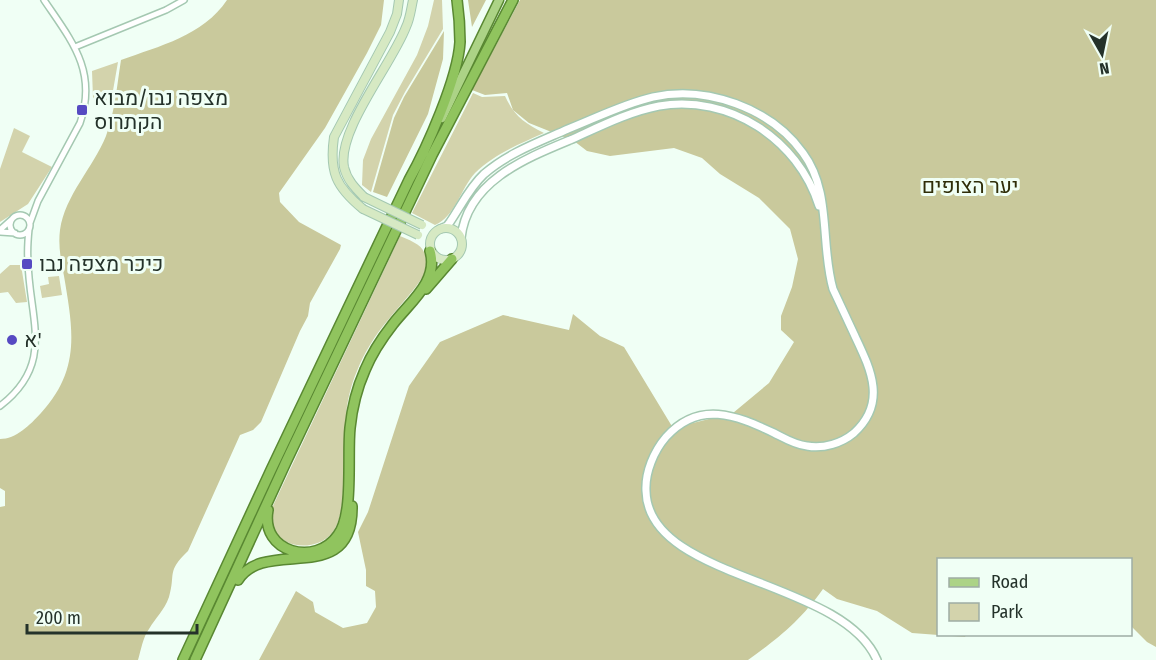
<svg xmlns="http://www.w3.org/2000/svg" width="1156" height="660" viewBox="0 0 1156 660" font-family="'Fira Sans Condensed',Heebo,sans-serif">
  <style>
    .green { fill: #d3d3ac }
    .forest { fill: #c9c99c }
    .lines { fill: none; stroke-linecap: round; stroke-linejoin: round }
    .minor-casing { stroke: #a4c8b1; stroke-width: 8 }
    .tertiary-casing { stroke: #a4c8b1; stroke-width: 10 }
    .secondary-casing { stroke: #a4c8b1; stroke-width: 10 }
    .primary-casing { stroke: #598832; stroke-width: 11 }
    .trunk-casing { stroke: #598832; stroke-width: 12 }
    .minor { stroke: #fff; stroke-width: 5 }
    .tertiary { stroke: #fff; stroke-width: 7 }
    .secondary { stroke: #d6e9c3; stroke-width: 8 }
    .primary { stroke: #acd386; stroke-width: 8 }
    .trunk { stroke: #90c45e; stroke-width: 9 }
    .secondary-bridge-casing { stroke: #a4c8b1; stroke-width: 10; stroke-linecap: butt }
    .secondary-bridge { stroke: #d6e9c3; stroke-width: 8 }
    .poi-dot { fill: #564ac2; stroke: #f0fff5; stroke-width: 2 }
    .labels { text-anchor: middle; stroke-width: 6; stroke-linejoin: round; paint-order: stroke }
    .poi-label { font-size: 21px; fill: #24322a; stroke: #f0fff5; text-anchor: start }
    .park-label { font-size: 21px; fill: #2f2d08; stroke: #f0fff5 }
  </style>
  <rect width="100%" height="100%" fill="#f0fff5"/>
  <path class="green" d="M434,0H442L443,29L405,92L393,115L371,192L362,185L363,160L371,139L417,55L428,26Z
    M118,62L111,102L93,98L92,71Z
    M473,93L482,97L505,96C514,116 524,123 544,133C519,144 495,154 475,173C461,188 455,217 435,225L412,213Z
    M14,128L30,136L22,152L52,167L28,204L0,222V169Z
    M400,236C421,245 429,248 425,273C415,290 400,305 388,320C375,335 364,353 357,371C351,385 347,401 346,416C344,444 349,513 332,533C317,551 283,550 273,528C271,522 271,515 271,510Z
    M10,265H21L27,302L16,303L8,292L0,293V274Z
    M59,276L62,295L42,298L40,286L49,284L48,277Z"/>
  <path class="forest" d="M227,0H384L381,25L367,53L325,128L279,193L280,202L299,222L341,245L340,249L310,303L308,316L300,331L261,422L253,430L240,435L188,551C166,572 176,573 169,597C164,611 156,617 149,629C143,637 141,650 138,660H0V507L5,506V491L0,488V439C16,439 30,425 41,413C81,369 73,330 64,276C61,261 58,246 60,230C65,195 93,168 106,136C115,112 117,85 121,60C159,46 203,36 227,0Z
    M468,0H486L472,27Z
    M520,0H1156V647L1147,642L1131,626L1130,560H938V634L966,635L965,637L912,633L877,611L837,599L823,589C800,621 780,637 748,660H259L296,591L313,602L315,612L343,628L367,623L376,607L375,591L366,586V570L358,532L368,512L409,386L440,342L503,315L569,330L573,314L600,336L624,347L673,428L733,413L769,383L794,342L781,330V316L792,287L798,259L790,229L759,198L720,174L702,158L674,148L610,156L587,151L574,141L529,123L513,110L507,93L485,95L472,90Z
    M444,31L443,59L428,114L387,197L373,192L394,118L404,97Z"/>
  <g class="lines">
    <g class="minor-casing">
      <path id="minor" d="M75,47L166,10L184,0
        M10 225a10 10 0 1 1 20 0a10 10 0 1 1-20 0Z
        M30,223L38,201L80,123C98,71 71,40 44,0
        M0,230L11,220
        M0,232L15,233
        M0,406C56,363 29,319 28,261C27,250 28,239 29,229"/>
    </g>
    <g class="tertiary-casing">
      <path id="tertiary" d="M440,229L447,226L450,222C461,206 469,188 484,174C508,153 539,142 568,129C596,118 623,104 653,97C706,85 771,108 803,153C832,192 820,244 833,289C840,304 847,319 854,334C870,368 888,402 854,433C842,443 824,449 807,446C795,445 784,438 774,433C736,415 699,400 666,437C654,451 645,472 646,491C648,581 842,578 877,660
        M461,238C467,182 524,159 570,140C599,127 628,112 659,106C729,94 798,139 819,206"/>
    </g>
    <g class="secondary-casing">
      <path id="secondary" d="M364,197C355,188 347,180 344,167C337,130 392,64 406,27C410,19 411,9 413,0
        M363,209C336,187 329,172 334,137L390,32L397,14L399,0
        M430 244a16 16 0 1 1 32 0a16 16 0 1 1-32 0Z"/>
    </g>
    <g class="primary-casing">
      <path id="primary" d="M442,118L499,0"/>
    </g>
    <g class="trunk-casing">
      <path id="trunk" d="M426,289L452,259
        M268,510C260,553 316,567 338,535C354,514 347,455 350,428C352,408 357,388 365,370C372,353 382,338 393,324C410,302 439,281 430,251
        M238,580C266,536 353,589 352,506
        M183,660L271,470L409,180C427,148 458,78 460,42C460,28 459,14 457,0
        M195,660L286,462L432,155L513,0"/>
    </g>
    <use href="#minor" class="minor"/>
    <use href="#tertiary" class="tertiary"/>
    <use href="#secondary" class="secondary"/>
    <use href="#primary" class="primary"/>
    <use href="#trunk" class="trunk"/>
    <g class="secondary-bridge-casing">
      <path id="secondary-bridge" d="M364,197L422,225
        M363,209L418,235"/>
    </g>
    <use href="#secondary-bridge" class="secondary-bridge"/>
  </g>
  <g class="poi-dot">
    <rect x="76" y="104" width="12" height="12" rx="3"/>
    <rect x="21" y="258" width="12" height="12" rx="3"/>
    <circle cx="12" cy="340" r="6"/>
  </g>
  <g class="labels">
    <g class="poi-label">
      <text x="94" y="105">מצפה נבו/מבוא<tspan x="94" dy="24">הקתרוס</tspan></text>
      <text x="39" y="271">כיכר מצפה נבו</text>
      <text x="24" y="347">א'</text>
    </g>
    <g class="park-label">
      <text x="970" y="193">יער הצופים</text>
    </g>
  </g>
  <rect x="937" y="558" width="195" height="78" fill="#f0fff5" stroke="#9eada4" stroke-width="1.5"/>
  <rect x="949" y="578" width="30" height="9" fill="#acd386" stroke="#9eada4" stroke-width="1.5"/>
  <text x="991" y="588" font-size="18" fill="#24322a">Road</text>
  <rect x="949" y="603" width="30" height="18" fill="#d3d3ac" stroke="#9eada4" stroke-width="1.5"/>
  <text x="991" y="618" font-size="18" fill="#24322a">Park</text>
  <g transform="translate(1102 54) rotate(171)" stroke="#f0fff5" stroke-width="4.5" paint-order="stroke">
  <path d="M0-4.5L10 22L0 15L-10 22Z" fill="#24322a"/>
  <text y="-9" font-size="16" font-weight="bold" text-anchor="middle" fill="#24322a">N</text>
  </g>
  <path d="M27 624v9h170v-9" fill="none" stroke="#24322a" stroke-width="3"/>
  <text x="36" y="624" font-size="18" fill="#24322a" stroke="#f0fff5" stroke-width="4.5" paint-order="stroke">200 m</text>
</svg>
